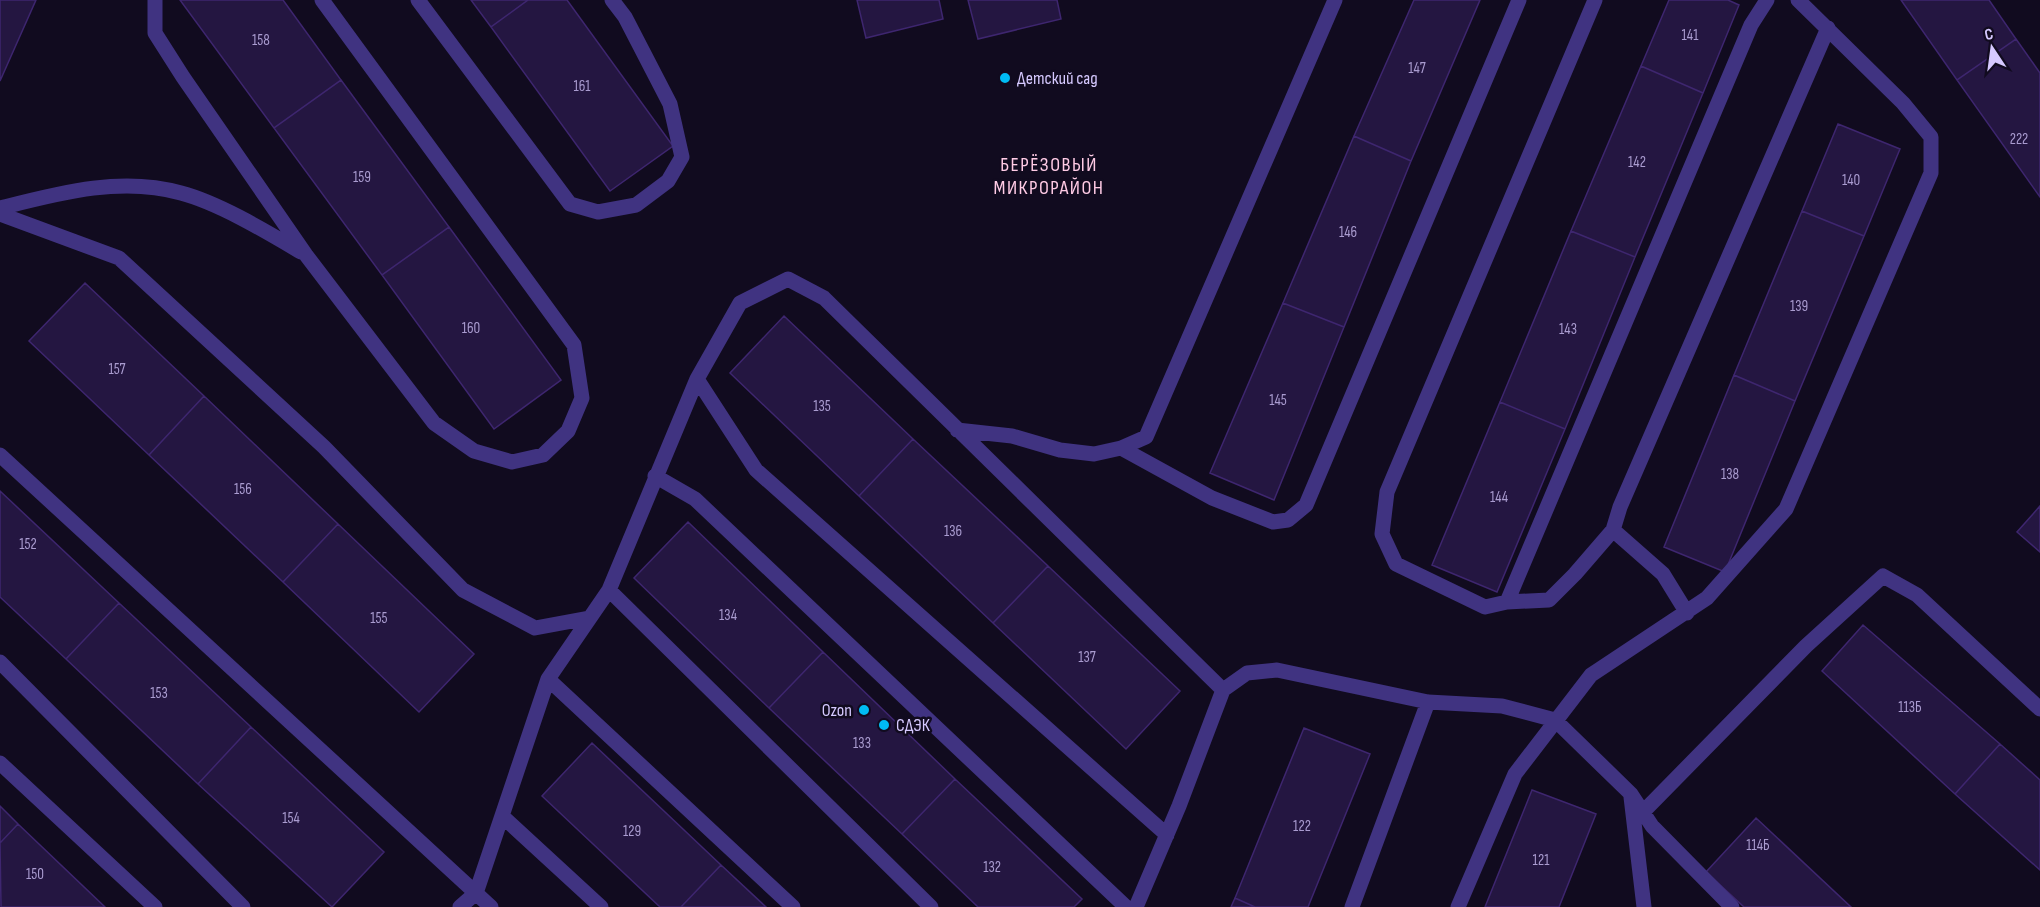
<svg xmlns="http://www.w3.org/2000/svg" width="2040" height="907" viewBox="0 0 2040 907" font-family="'Sofia Sans Condensed',sans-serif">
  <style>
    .building { fill: #241641; stroke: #3e266f; stroke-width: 1.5 }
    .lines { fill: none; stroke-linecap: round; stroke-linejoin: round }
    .service { stroke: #403381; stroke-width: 15 }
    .poi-dot { fill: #00bcf4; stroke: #110b1f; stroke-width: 2 }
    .labels { text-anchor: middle; stroke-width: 5; stroke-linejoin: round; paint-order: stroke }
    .number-label { font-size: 15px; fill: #aa9cd0 }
    .poi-label { font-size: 18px; fill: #d6c9ff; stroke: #110b1f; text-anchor: start }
    .neighbourhood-label { font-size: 20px; letter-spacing: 1.5px; fill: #ffcbe5; stroke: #110b1f }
  </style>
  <rect width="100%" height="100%" fill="#110b1f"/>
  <path class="building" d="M0,0H36L0,81Z
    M180,0H283L341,80L274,128Z
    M471,0H528L491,27Z
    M528,0H567L673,146L610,191L491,27Z
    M857,0H939L943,19L866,38Z
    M968,0H1057L1061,19L978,39Z
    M1414,0H1480L1411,161L1354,136Z
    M1669,0H1728L1739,5L1703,93L1641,66Z
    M1901,0H1989L2016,39L1957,80Z
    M2016,39L2040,73V197L1957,80Z
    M1641,66L1703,93L1635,257L1571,231Z
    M341,80L449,227L382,275L274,128Z
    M1838,124L1900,149L1864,236L1802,211Z
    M1354,136L1411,161L1344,327L1283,303Z
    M1802,211L1864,236L1795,401L1734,375Z
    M449,227L561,380L494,429L382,275Z
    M1571,231L1635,257L1565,429L1500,402Z
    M85,283L204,396L149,455L29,341Z
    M1283,303L1344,327L1274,500L1210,473Z
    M784,316L913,439L859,496L730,373Z
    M1734,375L1795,401L1725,572L1664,547Z
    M204,396L338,524L283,582L149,455Z
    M1500,402L1565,429L1497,592L1432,565Z
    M913,439L1048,566L993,623L859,496Z
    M0,491L119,603L66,659L0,597Z
    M2040,506V552L2017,532Z
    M688,522L823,652L769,708L634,578Z
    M338,524L474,654L419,712L283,582Z
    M1048,566L1180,691L1126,749L993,623Z
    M119,603L251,727L198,784L66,659Z
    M1863,625L2000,744L1955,794L1822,671Z
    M823,652L955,779L902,834L769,708Z
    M251,727L384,852L332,907L198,784Z
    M1304,728L1370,754L1308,907H1255L1235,898Z
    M592,743L721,865L681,907H660L542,796Z
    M2000,744L2040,780V870L1955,794Z
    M955,779L1082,899L1074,907H978L902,834Z
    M1532,790L1596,814L1559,907H1485Z
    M0,806L18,824L0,843Z
    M1756,818L1851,907H1744L1706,872Z
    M18,824L105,907H1L0,843Z
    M721,865L766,907H681Z
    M1235,898L1255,907H1231Z"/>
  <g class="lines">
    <path class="service" d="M155,0V33L183,77L306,255L434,423L474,451L512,462L543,455L568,431L582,398L574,345L322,0
      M418,0L570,204L598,212L636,205L668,181L682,157L670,104L625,17L612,0
      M1595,0L1387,492L1382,534L1396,564L1485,607L1507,602L1751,25L1767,0
      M0,208C59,193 121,176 181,193C219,203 267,232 301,252
      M0,214L119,258L324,447L463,590L535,628L589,618
      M697,379L756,470L1167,835
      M957,430L1012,436L1060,450L1094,454L1121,448L1146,437L1335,0
      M1121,448L1212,498L1273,522L1288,520L1306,505L1519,0
      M0,455L491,907
      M655,476L695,499L1126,907
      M1613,530L1663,574L1687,613
      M609,590L931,907
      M1507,602L1549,600L1575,574L1613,530L1620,507L1828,28
      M0,662L243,907
      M548,679L793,907
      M0,763L155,907
      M1631,797L1644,907
      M1643,812L1806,646L1883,576L1917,595L2040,709
      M502,816L601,907
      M460,907L476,893L548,679L609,590L697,379L740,303L788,279L824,298L1223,690
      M1136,907L1179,806L1223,690L1247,673L1277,670L1428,702L1502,706L1555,720L1631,794L1652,826L1732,907
      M1352,907L1428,702
      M1458,907L1515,774L1591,675L1707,598L1786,509L1931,173V137L1903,103L1798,0"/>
  </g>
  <g class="poi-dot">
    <circle cx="1005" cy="78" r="6"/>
    <circle cx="864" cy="710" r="6"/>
    <circle cx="884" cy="725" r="6"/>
  </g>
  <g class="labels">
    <g class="number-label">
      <text x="1690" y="40">141</text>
      <text x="261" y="45">158</text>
      <text x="1417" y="73">147</text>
      <text x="582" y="91">161</text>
      <text x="2019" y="144">222</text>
      <text x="1637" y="167">142</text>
      <text x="362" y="182">159</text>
      <text x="1851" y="185">140</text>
      <text x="1348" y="237">146</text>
      <text x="1799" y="311">139</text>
      <text x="471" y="333">160</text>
      <text x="1568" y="334">143</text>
      <text x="117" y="374">157</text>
      <text x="1278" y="405">145</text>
      <text x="822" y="411">135</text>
      <text x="1730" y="479">138</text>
      <text x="243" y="494">156</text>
      <text x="1499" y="502">144</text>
      <text x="953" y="536">136</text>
      <text x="28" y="549">152</text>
      <text x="728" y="620">134</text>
      <text x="379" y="623">155</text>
      <text x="1087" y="662">137</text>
      <text x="159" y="698">153</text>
      <text x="1910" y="712">113Б</text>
      <text x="862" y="748">133</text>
      <text x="291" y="823">154</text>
      <text x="1302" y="831">122</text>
      <text x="632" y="836">129</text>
      <text x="1758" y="850">114Б</text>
      <text x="1541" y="865">121</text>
      <text x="992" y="872">132</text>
      <text x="35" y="879">150</text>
    </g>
    <g class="poi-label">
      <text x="1017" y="84">Детский сад</text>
      <text x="852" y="716" text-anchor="end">Ozon</text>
      <text x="896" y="731">СДЭК</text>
    </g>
    <g class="neighbourhood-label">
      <text x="1049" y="171">БЕРЁЗОВЫЙ<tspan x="1049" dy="23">МИКРОРАЙОН</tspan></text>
    </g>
  </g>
  <g transform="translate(1992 48) rotate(347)" stroke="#110b1f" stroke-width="4.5" paint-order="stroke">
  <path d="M0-4.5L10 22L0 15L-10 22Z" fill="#d6c9ff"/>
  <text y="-9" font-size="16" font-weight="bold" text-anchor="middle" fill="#d6c9ff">С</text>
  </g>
</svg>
